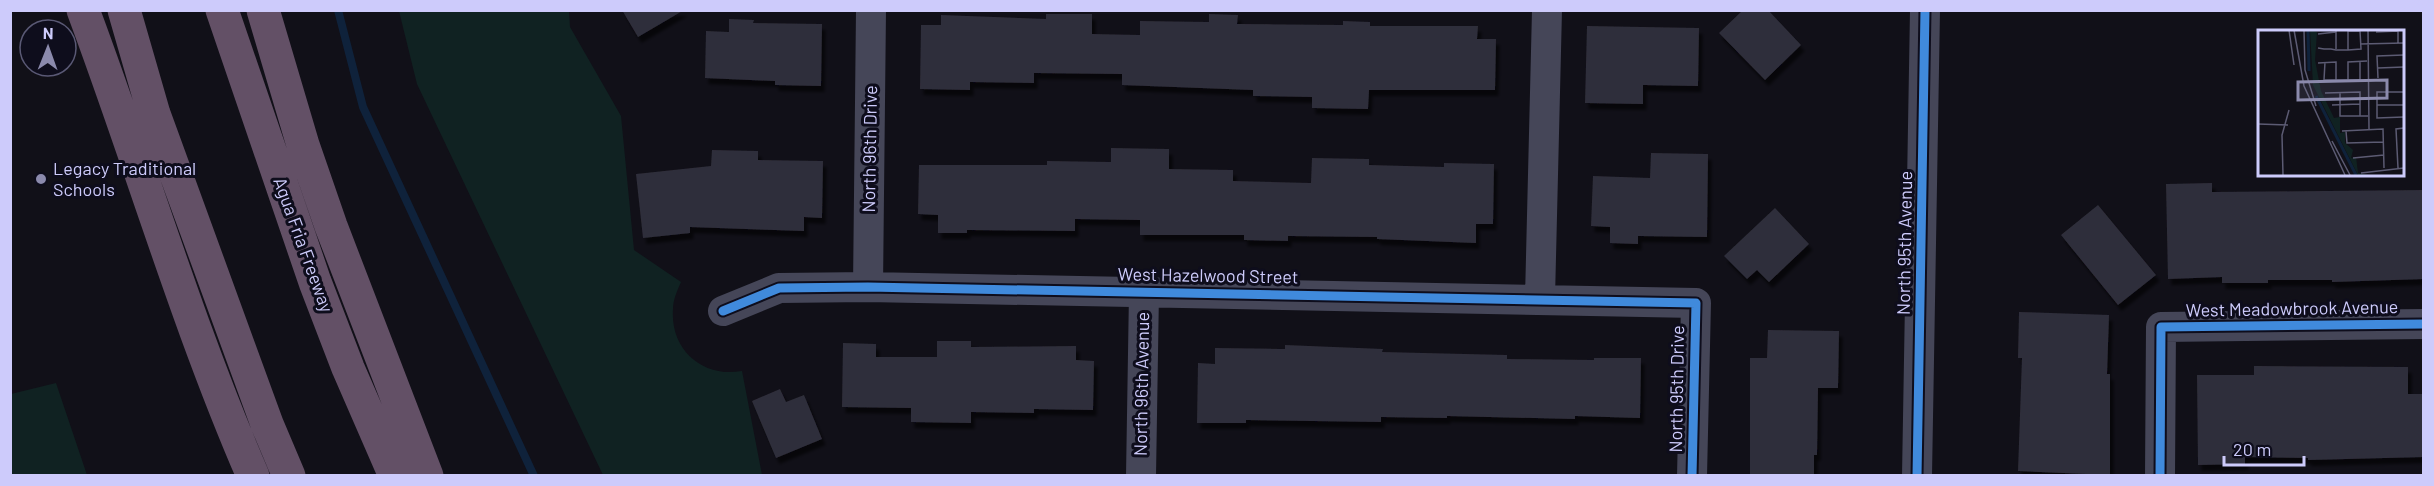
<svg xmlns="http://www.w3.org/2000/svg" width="2434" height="486" viewBox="0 0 2434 486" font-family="Barlow,sans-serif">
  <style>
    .green { fill: #102222 }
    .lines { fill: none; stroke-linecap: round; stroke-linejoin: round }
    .stream { stroke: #0f223b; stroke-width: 8 }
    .building { fill: #2f2e3a; filter: url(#shadow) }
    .minor { stroke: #454658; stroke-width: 30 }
    .highway { stroke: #635066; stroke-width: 33 }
    .cycleway-casing { stroke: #0e0d1c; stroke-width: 13 }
    .cycleway { stroke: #408adc; stroke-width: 9 }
    .poi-dot { fill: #8b8aac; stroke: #0e0d1c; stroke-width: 2 }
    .labels { text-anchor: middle; stroke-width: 6; stroke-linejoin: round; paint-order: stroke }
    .street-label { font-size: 18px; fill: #cdcbfb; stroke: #0e0d1c }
    .poi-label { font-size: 18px; fill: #cdcbfb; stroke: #0e0d1c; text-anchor: start }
    .inset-river { fill: none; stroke: #0f223b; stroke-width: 3 }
    .inset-road { fill: none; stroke: #5c5b73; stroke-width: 1.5 }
    .view { fill: #8b8aac; fill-opacity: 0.15; stroke: #8b8aac; stroke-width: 3 }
    .inset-edge { fill: none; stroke: #cdcbfb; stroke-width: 3 }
  </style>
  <defs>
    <filter id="shadow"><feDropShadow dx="3.5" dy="6" stdDeviation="1.5" flood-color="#0009"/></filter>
  </defs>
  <rect width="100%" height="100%" fill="#111018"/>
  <path class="green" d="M399,11H569L570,27L621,116L634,250L681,282C677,291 673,300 673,309C670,350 703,378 742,371L762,475H603L417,84Z
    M56,383L87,475H11V394Z"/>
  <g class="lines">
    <path class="stream" d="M338,10L363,107L534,476"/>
  </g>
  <path class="building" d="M622,10H684L638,37Z
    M1743,10H1768L1801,45L1765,80L1719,33Z
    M1046,14H1092V34L1140,35V21L1209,22V14L1238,15L1237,24L1343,25V21L1370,22V26H1478L1477,39H1496L1495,90H1369L1368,109L1312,108V97L1253,96V90L1122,85V74L1034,73V83L970,82V90L920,89L921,25H941V15L1046,19Z
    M729,19L754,20L753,23L822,24L821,86L775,85V81L705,78L706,31L729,32Z
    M1587,26L1699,28L1698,86L1643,85V104L1585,103Z
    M1111,148L1169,149V169L1233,170V181L1311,183L1312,158L1369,159V165L1444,167V163L1494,164L1493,224H1476V243L1377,239V237L1288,236V241L1244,240V235H1140V220L1075,219V231L967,230V233H938V215L918,214L919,165H1047V161L1111,162Z
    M712,150L758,151V160L823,161L822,218L804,217V231L690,227V233L643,238L636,174L711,166Z
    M1651,153L1708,154L1707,237L1638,236V244L1610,243V227L1591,226L1593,176L1650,178Z
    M2212,183V192L2424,190V279L2332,282V280H2268V283H2222V277L2168,279L2166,184Z
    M2098,205L2156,275L2118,305L2061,235Z
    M1775,208L1809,244L1769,282L1757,270L1747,279L1724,256Z
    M2019,312L2109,315L2107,374H2110V475L2018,471L2022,358H2018Z
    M1768,330L1839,331L1838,388H1818L1817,455H1814V476H1750V358H1767Z
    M937,341H971V347L1076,346V360L1094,361L1093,410L1034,409V413L971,412V423L911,422V408L842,407L843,343L876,344V357H937Z
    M1285,345L1383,349L1382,352L1507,355V359L1594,360V358H1641L1640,418L1575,416V419L1447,416V418L1381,417V422L1246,420V423H1197L1198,363L1215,364V348L1285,349Z
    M2254,366L2408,367V394H2424V457L2308,460V458L2245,457V464L2198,465L2197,375H2254Z
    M780,389L786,402L804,395L822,439L776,458L752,401Z"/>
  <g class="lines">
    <path class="minor" d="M868,287L871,10
      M1540,298L1547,10
      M723,311L779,288L868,287L1696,303L1692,476
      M1141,476L1144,292
      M1917,476L1925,10
      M2160,476L2161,327L2424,324"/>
    <path class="highway" d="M83,10C141,165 187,324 253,476
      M124,10L154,114L267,424L289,476
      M222,10L315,282L348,368L395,476
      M263,10L303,145L331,226L427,476"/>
    <g class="cycleway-casing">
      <path id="cycleway" d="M723,311L779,288L868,287L1696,303L1692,476
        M1917,476L1925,10
        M2160,476L2161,327L2424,324"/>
    </g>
    <use href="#cycleway" class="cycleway"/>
  </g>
  <circle class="poi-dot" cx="41" cy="179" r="6"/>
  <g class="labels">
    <g class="street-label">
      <text transform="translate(870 149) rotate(-89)" y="6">North 96th Drive</text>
      <text transform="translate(1905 243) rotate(-89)" y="6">North 95th Avenue</text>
      <text transform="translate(303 245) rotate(70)" y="6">Agua Fria Freeway</text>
      <text transform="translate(1208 276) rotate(1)" y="6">West Hazelwood Street</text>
      <text transform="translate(2292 309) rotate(-1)" y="6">West Meadowbrook Avenue</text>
      <text transform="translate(1142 384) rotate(-89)" y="6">North 96th Avenue</text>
      <text transform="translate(1677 389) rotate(-89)" y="6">North 95th Drive</text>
    </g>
    <g class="poi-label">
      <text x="53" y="175">Legacy Traditional<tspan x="53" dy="21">Schools</tspan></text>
    </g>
  </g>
  <g transform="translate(2258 30)">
    <rect width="146" height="146" fill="#111018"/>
    <path d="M52,0L59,2L57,30L63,61L76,88L82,87V103L87,102V113L95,120L93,128L98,127L100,143L111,145H100L55,55Z" fill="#102222"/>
    <path class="inset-river" d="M50,0L51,41M58,66L98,145"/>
    <path class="inset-road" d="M31,0L36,35M36,0L46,56L87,145M46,0L47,40L58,76M78,0V19M110,0L111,99M118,2L140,1V13M60,4L78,2M102,14L146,13M60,18L66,19H73L78,20H90L103,19L102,1H90V20M67,32L66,50H102V31M60,33L78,32V50M120,38L146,37M120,48L119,26L146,25M90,50V32L109,31M82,62V86H110M146,62H119V88L146,87M67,63L102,62V86M74,75L102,74M119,75H146M0,94L30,95M84,101L125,99L126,138M88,101L89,113L125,112M74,111L92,145M95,128L126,125M140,138L138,99L146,98M103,143L146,138M25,145L24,105L31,80"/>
    <path class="view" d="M129,50V68L40,70V52Z"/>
    <rect width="146" height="146" class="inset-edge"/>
  </g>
  <rect width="2434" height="486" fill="none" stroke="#cdcbfb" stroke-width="24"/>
  <g transform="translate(48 48) rotate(1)"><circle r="28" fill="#0e0d1c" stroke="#5a5975" stroke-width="1.5"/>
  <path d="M0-4.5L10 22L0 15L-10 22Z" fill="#8b8aac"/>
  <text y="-9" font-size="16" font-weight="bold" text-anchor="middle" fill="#cdcbfb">N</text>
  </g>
  <path d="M2224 456v9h80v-9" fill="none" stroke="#cdcbfb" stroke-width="3"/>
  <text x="2233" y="456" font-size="18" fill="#cdcbfb" stroke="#0e0d1c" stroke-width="4.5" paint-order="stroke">20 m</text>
</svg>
